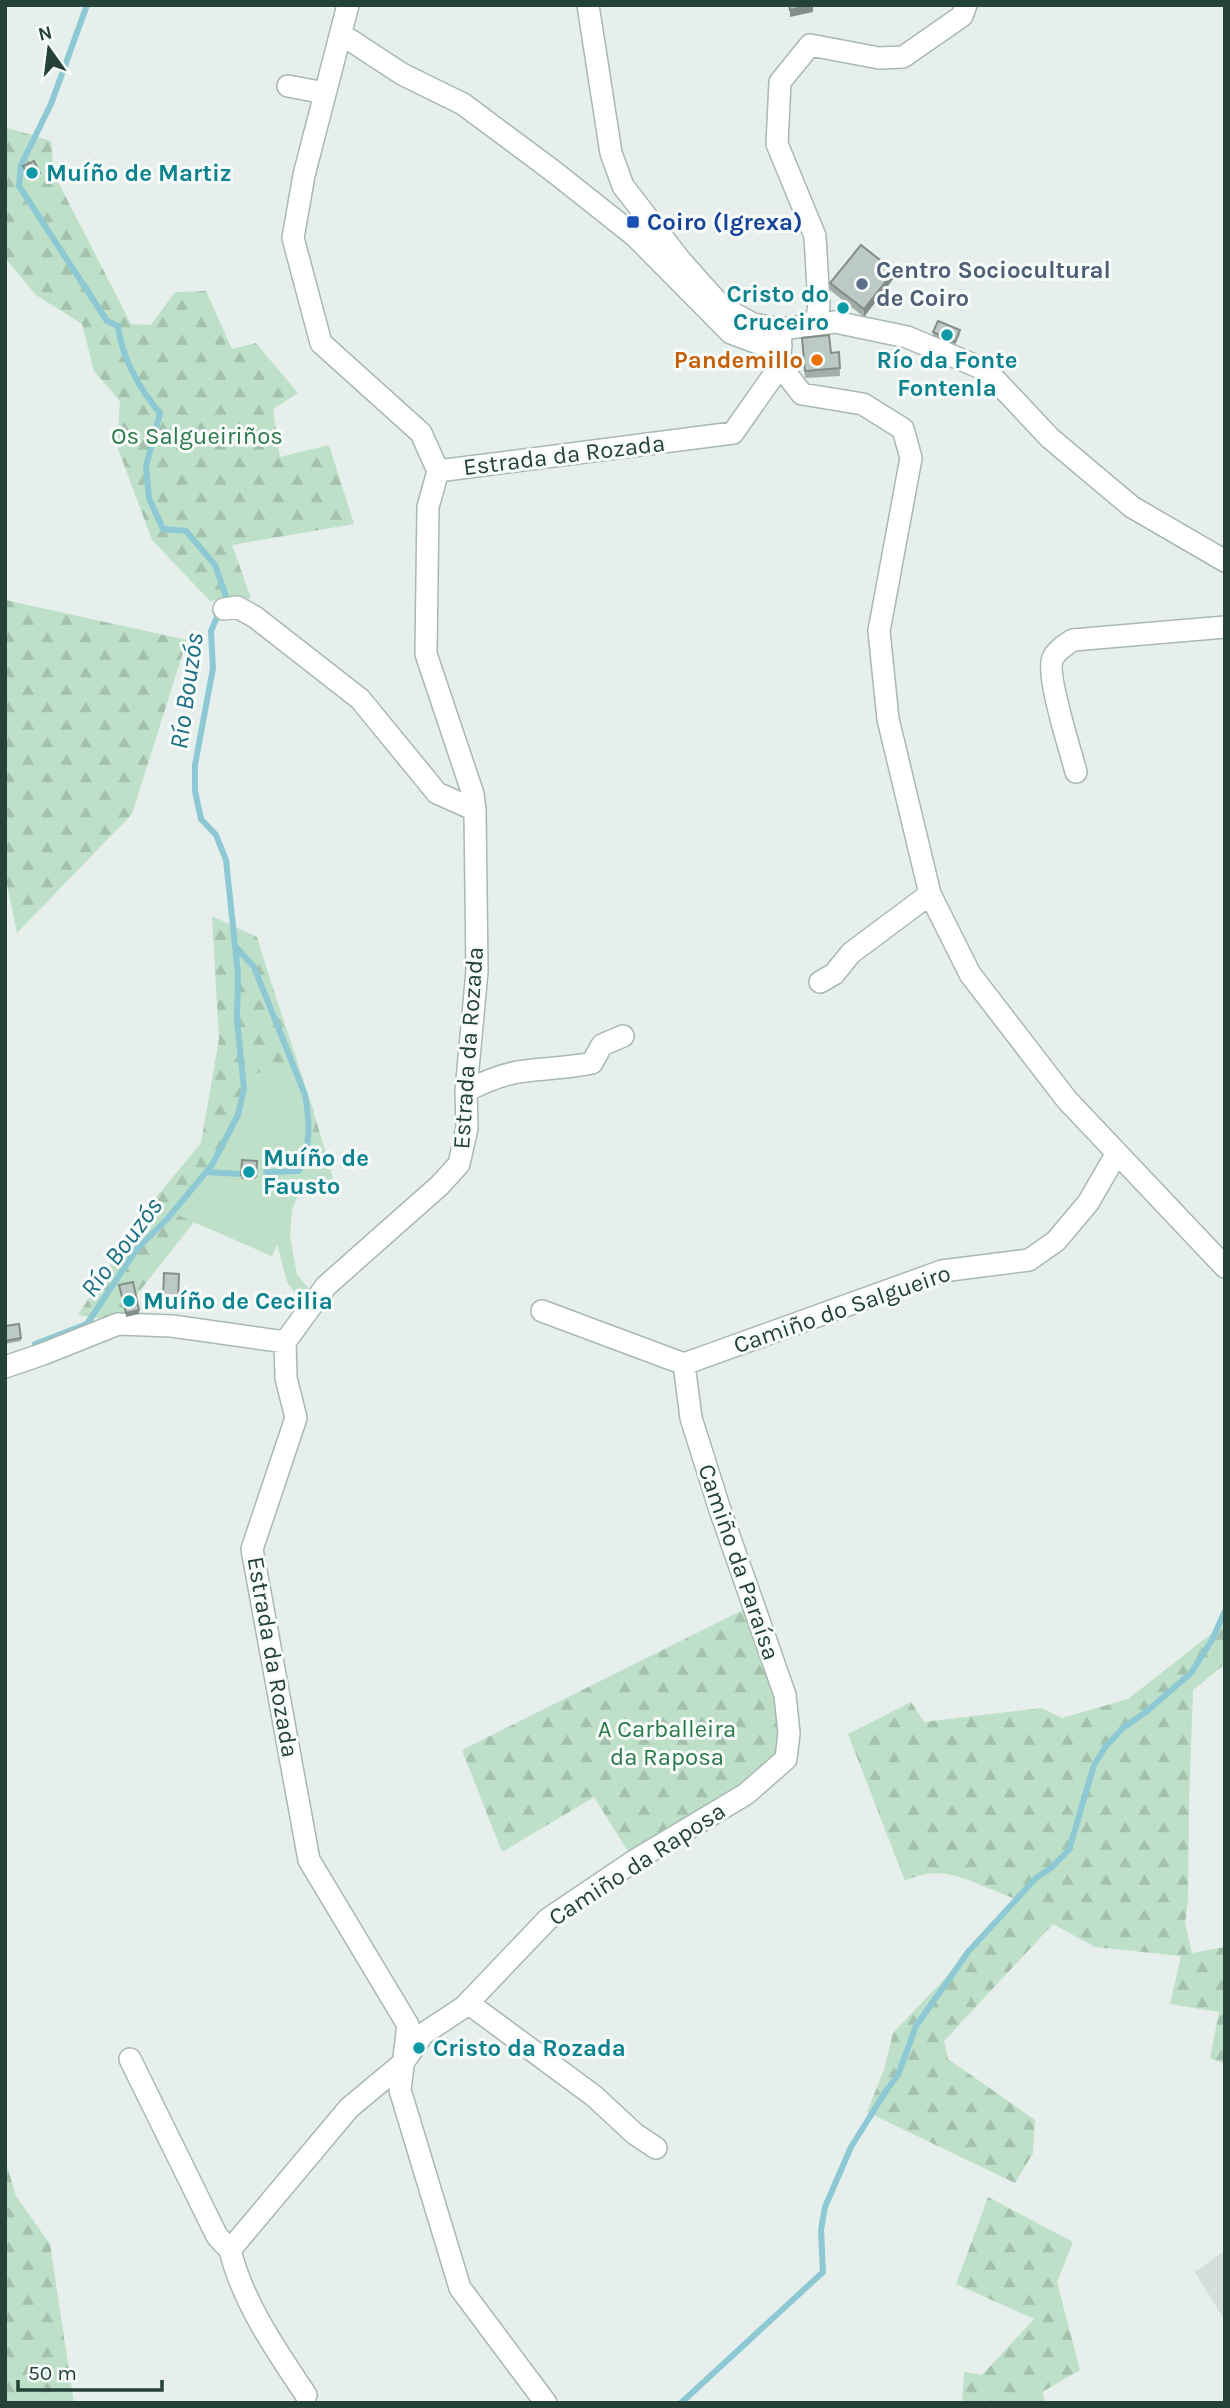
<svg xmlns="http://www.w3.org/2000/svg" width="1230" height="2408" viewBox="0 0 1230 2408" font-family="Karla,sans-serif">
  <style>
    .built { fill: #d4dfda }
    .forest { fill: url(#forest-firs) }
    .park { fill: #bee0c8 }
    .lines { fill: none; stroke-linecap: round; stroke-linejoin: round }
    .stream { stroke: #8dc9d5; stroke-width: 6 }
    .minor-casing { stroke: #a8b8b2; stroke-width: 24 }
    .tertiary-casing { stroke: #a8b8b2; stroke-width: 24 }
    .minor { stroke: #fff; stroke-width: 21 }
    .tertiary { stroke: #fff; stroke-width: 21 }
    .wall { fill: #a1aea9 }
    .shaded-wall { fill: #838d89 }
    .building { fill: #bbcac4; stroke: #838d89; stroke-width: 2 }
    .culture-dot { fill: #0f9aa8; stroke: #f7fbf9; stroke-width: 2.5 }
    .transit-dot { fill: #1a4fb4; stroke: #f7fbf9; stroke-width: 2.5 }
    .service-dot { fill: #5c6f8a; stroke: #f7fbf9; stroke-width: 2.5 }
    .food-dot { fill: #e8710a; stroke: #f7fbf9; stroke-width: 2.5 }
    .labels { text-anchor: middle; stroke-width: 6; stroke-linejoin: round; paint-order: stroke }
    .culture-label { font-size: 24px; font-weight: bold; fill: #0d838f; stroke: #f7fbf9; text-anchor: start }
    .transit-label { font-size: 24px; font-weight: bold; fill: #164399; stroke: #f7fbf9; text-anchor: start }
    .service-label { font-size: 24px; font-weight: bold; fill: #4e5e75; stroke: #f7fbf9; text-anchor: start }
    .food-label { font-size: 24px; font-weight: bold; fill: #c56008; stroke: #f7fbf9; text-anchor: end }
    .park-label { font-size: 24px; fill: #2c7a4b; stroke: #f7fbf9 }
    .street-label { font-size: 24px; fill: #24423a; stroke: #f7fbf9 }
    .water-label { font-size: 26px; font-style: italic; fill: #1b6f81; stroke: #f7fbf9 }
  </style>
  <defs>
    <pattern id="forest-firs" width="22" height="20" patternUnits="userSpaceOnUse" patternTransform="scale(1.75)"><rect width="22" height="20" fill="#bee0c8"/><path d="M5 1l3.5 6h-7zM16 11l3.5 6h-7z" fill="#a3c1ad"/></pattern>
  </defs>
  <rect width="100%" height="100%" fill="#e6efeb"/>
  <path class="built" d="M1225,2250V2321L1195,2272Z"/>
  <path class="forest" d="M8,128L51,141L54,174L131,324L151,325L175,292L206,291L232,349L256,343L298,393L273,409L280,457L329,445L354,524L232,545L251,598L210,601L152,540L117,446L120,401L94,371L82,324L36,295L5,258V129Z
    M5,600L187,640L132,814L17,933L5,875Z
    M212,916L257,937C282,1020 313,1102 335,1186L301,1188L272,1256L194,1222L116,1321L78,1315L148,1207L201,1143L219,1039Z
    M753,1605L785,1695L786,1759L634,1861L594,1797L502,1852L462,1750Z
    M1225,1623V1664L1193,1690L1189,1804L1188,1900L1185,1923L1192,1953L1225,1947V2064L1210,2058L1219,2012L1170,2004L1181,1956L1095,1947L1053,1924L944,2041L948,2059L1035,2120L1033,2153L1015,2183L867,2112L884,2070L893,2033L1019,1901C1007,1895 995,1891 983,1886C956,1874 933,1867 905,1881L848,1734L911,1702L924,1722L1041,1708L1062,1718L1128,1699Z
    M5,2159L16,2196L50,2244L74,2403H5Z
    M988,2197L1073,2242L1057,2282L1080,2370L1042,2392L1046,2403H962L964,2372L982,2375L1034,2319L956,2284Z"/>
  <path class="park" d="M298,1067L314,1111V1128L302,1173L301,1188L292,1209L290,1236L297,1275L317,1298L308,1311L287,1282L277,1244L272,1256L175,1214C207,1175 249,1129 244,1075Z"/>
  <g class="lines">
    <path class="stream" d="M236,947L254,967L305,1095C310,1122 311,1145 299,1171L266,1172
      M206,1172L241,1174
      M35,1344L87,1324L136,1250L167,1219L212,1165L238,1115L244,1089L237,1020L238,974L226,860L216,835L201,819L195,791V765L213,668L211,631L226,596L215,565L186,531L163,529L149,498L146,466L160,413C140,390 121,356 118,326L107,321L19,186L21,165L51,104L87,5
      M681,2403L823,2272L821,2230L825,2207L851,2147L886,2091L898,2075L916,2026L968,1952L1036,1878L1051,1868L1069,1850L1094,1765L1106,1746L1124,1727L1146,1712L1191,1673L1212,1640L1225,1611"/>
    <g class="minor-casing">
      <path id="minor" d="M348,5L304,175L293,238L321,343L421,433L438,471
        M341,34L402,74L463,104L553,171L635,236L731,333L771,348L781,346
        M288,86L325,93
        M816,324L819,305L815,236L777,144L780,82L810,45L879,58L903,57L962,16L966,5
        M780,366L802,394L863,404L903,429L911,458L879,631L888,719L930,894L970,974L1067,1100L1225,1267
        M224,609L237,607L255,617L360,699L437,793L475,810
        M1076,772C1071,752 1045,673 1053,658C1057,650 1065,645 1073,640L1225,627
        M820,982L834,974L851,953L930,894
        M466,1091C484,1082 504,1073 525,1071C548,1068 569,1068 592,1063L602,1045L623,1036
        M542,1311L684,1364
        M684,1364L942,1271L1029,1260L1056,1241L1088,1203L1117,1153
        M5,1367L43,1354L118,1324L172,1326L285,1342
        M468,2003L594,2096L635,2134L656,2148
        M130,2059L217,2236L230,2250L349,2108L403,2063L423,2034L464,2007L548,1919L634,1861L746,1794L786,1759L789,1733L785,1695L720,1510L691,1418L684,1364
        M230,2250C243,2303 276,2350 306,2395
        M546,2403L460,2288L400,2090L408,2025L309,1860L252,1549L296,1418L286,1378L285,1342L326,1286L440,1185L459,1164L467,1128L466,1091L477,971L475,810L473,794L426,654L428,507L438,471L733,433L780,366L781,329"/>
    </g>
    <g class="tertiary-casing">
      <path id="tertiary" d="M588,5L611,153L623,186L680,260L722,307L753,324L781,329L835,322L907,337L986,370L1050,438L1132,507L1225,561"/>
    </g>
    <use href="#minor" class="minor"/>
    <use href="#tertiary" class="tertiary"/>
  </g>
  <path class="wall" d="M894,278L864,317L830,290V283Z
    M933,332L960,334L955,345L933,336Z
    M802,338L831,353L839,352L840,376L805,378Z
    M242,1160L257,1161L256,1179H241Z
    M164,1273L179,1274L178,1304L163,1303Z
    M5,1326L21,1338V1341L5,1344Z"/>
  <path class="shaded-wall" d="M813,5V12L790,17V10Z
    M40,173V176L29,181V178Z
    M894,271V278L864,317V309Z
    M139,1310V1314L126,1317V1313Z"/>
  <path class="building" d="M789,5H811L790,10Z
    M34,161L40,173L29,178L23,166Z
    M861,245L894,271L864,309L830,283Z
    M938,321L960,330L955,342L933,332Z
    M829,335L831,353L839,352L840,368L805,371L802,338Z
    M242,1160L257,1161L256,1176L241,1175Z
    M164,1273L179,1274L178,1300H163Z
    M133,1282L139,1310L126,1313L119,1285Z
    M19,1324L21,1338L5,1341V1326Z"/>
  <g class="culture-dot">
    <circle cx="32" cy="173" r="7"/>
    <circle cx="843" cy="308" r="7"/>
    <circle cx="947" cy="335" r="7"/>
    <circle cx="249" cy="1172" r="7"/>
    <circle cx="129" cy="1301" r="7"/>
    <circle cx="419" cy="2048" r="7"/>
  </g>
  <rect class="transit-dot" x="626" y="215" width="14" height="14" rx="3.5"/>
  <circle class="service-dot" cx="862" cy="284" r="7"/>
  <circle class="food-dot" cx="817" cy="360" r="7"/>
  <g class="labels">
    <g class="culture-label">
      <text x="46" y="181">Muíño de Martiz</text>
      <text x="829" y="302" text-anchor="end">Cristo do<tspan x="829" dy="28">Cruceiro</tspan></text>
      <text x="947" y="368" text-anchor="middle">Río da Fonte<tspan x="947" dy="28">Fontenla</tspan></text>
      <text x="263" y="1166">Muíño de<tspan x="263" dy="28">Fausto</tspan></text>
      <text x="143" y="1309">Muíño de Cecilia</text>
      <text x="433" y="2056">Cristo da Rozada</text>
    </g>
    <g class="transit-label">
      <text x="647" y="230">Coiro (Igrexa)</text>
    </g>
    <g class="service-label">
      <text x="876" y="278">Centro Sociocultural<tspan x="876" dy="28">de Coiro</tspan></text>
    </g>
    <g class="food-label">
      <text x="803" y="368">Pandemillo</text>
    </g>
    <g class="park-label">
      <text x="197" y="444">Os Salgueiriños</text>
      <text x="667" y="1737">A Carballeira<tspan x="667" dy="28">da Raposa</tspan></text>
    </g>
    <g class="street-label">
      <text transform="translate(564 455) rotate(-7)" y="8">Estrada da Rozada</text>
      <text transform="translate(468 1048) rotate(-86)" y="8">Estrada da Rozada</text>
      <text transform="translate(842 1309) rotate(-19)" y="8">Camiño do Salgueiro</text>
      <text transform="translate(739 1562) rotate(71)" y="8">Camiño da Paraísa</text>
      <text transform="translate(273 1657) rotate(80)" y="8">Estrada da Rozada</text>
      <text transform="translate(637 1864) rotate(-33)" y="8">Camiño da Raposa</text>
    </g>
    <g class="water-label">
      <text transform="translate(186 691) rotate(-82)" y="9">Río Bouzós</text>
      <text transform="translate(121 1247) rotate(-53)" y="9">Río Bouzós</text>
    </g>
  </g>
  <rect width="1230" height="2408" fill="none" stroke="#24423a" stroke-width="14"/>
  <g transform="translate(49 49) rotate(346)" stroke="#f7fbf9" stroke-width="5" paint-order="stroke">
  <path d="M0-5L12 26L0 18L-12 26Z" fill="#24423a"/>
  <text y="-10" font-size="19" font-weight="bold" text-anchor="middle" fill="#24423a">N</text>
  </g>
  <path d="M18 2380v10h144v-10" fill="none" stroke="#24423a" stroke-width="3.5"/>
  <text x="28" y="2380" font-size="21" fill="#24423a" stroke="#f7fbf9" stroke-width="5" paint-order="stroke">50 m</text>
</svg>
